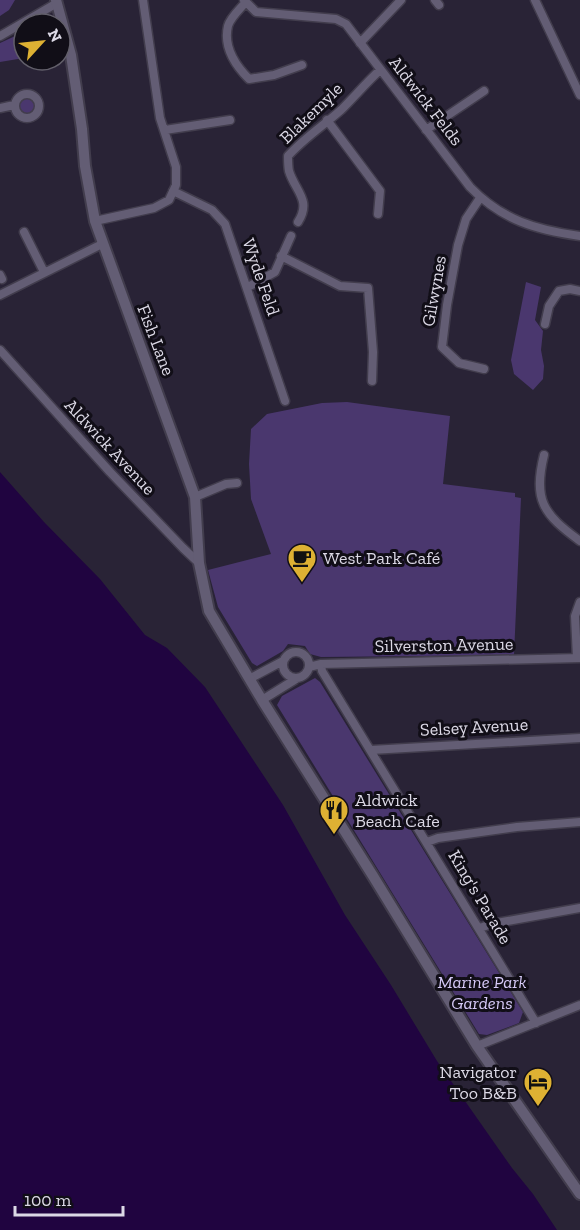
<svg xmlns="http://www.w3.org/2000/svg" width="580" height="1230" viewBox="0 0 580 1230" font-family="'Zilla Slab',serif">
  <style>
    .green { fill: #4a376e }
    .water { fill: #200440 }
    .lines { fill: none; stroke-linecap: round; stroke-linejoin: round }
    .minor-casing { stroke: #423d4d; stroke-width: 11 }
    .tertiary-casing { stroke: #423d4d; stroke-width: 14 }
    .minor { stroke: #635d74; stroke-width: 8 }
    .tertiary { stroke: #635d74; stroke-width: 10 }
    .labels { text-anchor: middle; stroke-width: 6; stroke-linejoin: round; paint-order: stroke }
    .street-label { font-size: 18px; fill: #dcd9e6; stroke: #110e17 }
    .poi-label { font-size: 18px; fill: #dcd9e6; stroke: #110e17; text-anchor: start }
    .park-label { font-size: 18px; font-style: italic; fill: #d6caf8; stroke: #110e17 }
  </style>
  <rect width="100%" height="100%" fill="#292336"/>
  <path class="green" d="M0,0H15L9,10L0,16Z
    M24,32V58L0,62V43Z
    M17 106a10 10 0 1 1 20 0a10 10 0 1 1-20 0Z
    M526,282L541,287L535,320L543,331L541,350L544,366L543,379L533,390L514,374L511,360Z
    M347,402L450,416L443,484L515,493V497L521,498L514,655L321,657L310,654L305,646L288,644L283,651L257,666L252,663L218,607L208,570L271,554L251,499L249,464L251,429L267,414L322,403Z
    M315,678L320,682L523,1012L519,1023L487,1035L479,1034L277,705L282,696Z"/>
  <path class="water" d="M0,472L44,522L100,579L145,635L167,648L205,687L283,805L345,915L391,985L437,1061L512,1168L533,1194L557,1230H0Z"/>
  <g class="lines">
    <g class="minor-casing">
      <path id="minor" d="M244,0L256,12L336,19L346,24L470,187C502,220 536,230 580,236
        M435,0L439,5
        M535,0L580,95
        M245,3C240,9 230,18 228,26C223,47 235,65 249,79L274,75L302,65
        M0,36L57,3
        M360,43L401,0
        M15 106a12 12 0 1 1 24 0a12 12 0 1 1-24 0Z
        M0,108L14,105
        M327,120L380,191L378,214
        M165,130L230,120
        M426,130L484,91
        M173,191L212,210L225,224L285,401
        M480,198L466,219L458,245L447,305L442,347L459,363L484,369
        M95,221L154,208L169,200L176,185V167L160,118L143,0
        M298,222C312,200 295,191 289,171C288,166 288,161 288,156C304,138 323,126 341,110C354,97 366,83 380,70
        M24,232L44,272
        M281,256L340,286L368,288L373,352L372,381
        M0,275L2,279
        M248,287L275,272L291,236
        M0,295L98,246
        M545,324L549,306L559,291L570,289L580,291
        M0,350L110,472L183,548L199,563
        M544,455C533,500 543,514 580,541
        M195,497L226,484L237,483
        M283 665a13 13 0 1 1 26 0a13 13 0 1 1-26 0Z
        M577,658L575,616L580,602
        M321,664L322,671L536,1023
        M309,667L321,664L580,658
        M249,679L283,661
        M262,700L296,679
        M371,750L580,738
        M427,842L438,838L517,827L580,822
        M480,928L491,924L580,908
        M477,1046L580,1005"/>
    </g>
    <g class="tertiary-casing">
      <path id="tertiary" d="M56,0L71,55L82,129L85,166L95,221L195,497L199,563L209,611L262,700L373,876L477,1046L580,1194"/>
    </g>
    <use href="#minor" class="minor"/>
    <use href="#tertiary" class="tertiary"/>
  </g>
  <defs>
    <g id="cafe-pin" transform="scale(1.5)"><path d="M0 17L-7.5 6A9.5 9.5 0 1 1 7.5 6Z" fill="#deb133" stroke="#110e17"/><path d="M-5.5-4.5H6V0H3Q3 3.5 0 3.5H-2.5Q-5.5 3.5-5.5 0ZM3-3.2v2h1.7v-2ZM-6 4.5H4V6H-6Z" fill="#111"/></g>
    <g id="restaurant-pin" transform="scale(1.5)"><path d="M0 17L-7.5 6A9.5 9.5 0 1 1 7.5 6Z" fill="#deb133" stroke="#110e17"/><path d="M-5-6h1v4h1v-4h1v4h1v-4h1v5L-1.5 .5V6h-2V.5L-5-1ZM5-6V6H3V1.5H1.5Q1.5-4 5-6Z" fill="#111"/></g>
    <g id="hotel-pin" transform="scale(1.5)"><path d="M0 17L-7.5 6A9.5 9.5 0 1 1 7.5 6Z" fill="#deb133" stroke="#110e17"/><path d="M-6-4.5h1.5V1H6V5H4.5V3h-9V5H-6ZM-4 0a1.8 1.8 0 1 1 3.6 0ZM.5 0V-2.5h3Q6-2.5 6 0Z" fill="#111"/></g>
  </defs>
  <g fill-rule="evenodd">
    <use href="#cafe-pin" x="302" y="558"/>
    <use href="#restaurant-pin" x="334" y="810"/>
    <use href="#hotel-pin" x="538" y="1082"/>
  </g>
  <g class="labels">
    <g class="street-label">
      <text transform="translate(426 101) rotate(52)" y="6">Aldwick Felds</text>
      <text transform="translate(311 113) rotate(-44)" y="6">Blakemyle</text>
      <text transform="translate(261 277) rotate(71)" y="6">Wyde Feld</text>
      <text transform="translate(434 291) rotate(-80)" y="6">Gilwynes</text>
      <text transform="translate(156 340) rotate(69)" y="6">Fish Lane</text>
      <text transform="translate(110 447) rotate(47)" y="6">Aldwick Avenue</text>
      <text transform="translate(444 645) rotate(-1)" y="6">Silverston Avenue</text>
      <text transform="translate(474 727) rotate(-3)" y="6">Selsey Avenue</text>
      <text transform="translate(480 897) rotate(59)" y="6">King's Parade</text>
    </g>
    <g class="poi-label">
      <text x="323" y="564">West Park Café</text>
      <text x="355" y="806">Aldwick<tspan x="355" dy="21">Beach Cafe</tspan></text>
      <text x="517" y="1078" text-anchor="end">Navigator<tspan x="517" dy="21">Too B&amp;B</tspan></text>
    </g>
    <g class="park-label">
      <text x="482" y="988">Marine Park<tspan x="482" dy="21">Gardens</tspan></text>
    </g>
  </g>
  <g transform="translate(42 42) rotate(63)"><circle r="28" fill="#110e17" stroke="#625f6a" stroke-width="1.5"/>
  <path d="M0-4.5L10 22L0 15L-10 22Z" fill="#deb133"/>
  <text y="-9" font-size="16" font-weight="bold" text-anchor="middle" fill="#dcd9e6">N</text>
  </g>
  <path d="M15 1206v9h108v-9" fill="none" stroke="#dcd9e6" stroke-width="3"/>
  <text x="24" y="1206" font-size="18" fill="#dcd9e6" stroke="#110e17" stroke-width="4.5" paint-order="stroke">100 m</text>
</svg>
